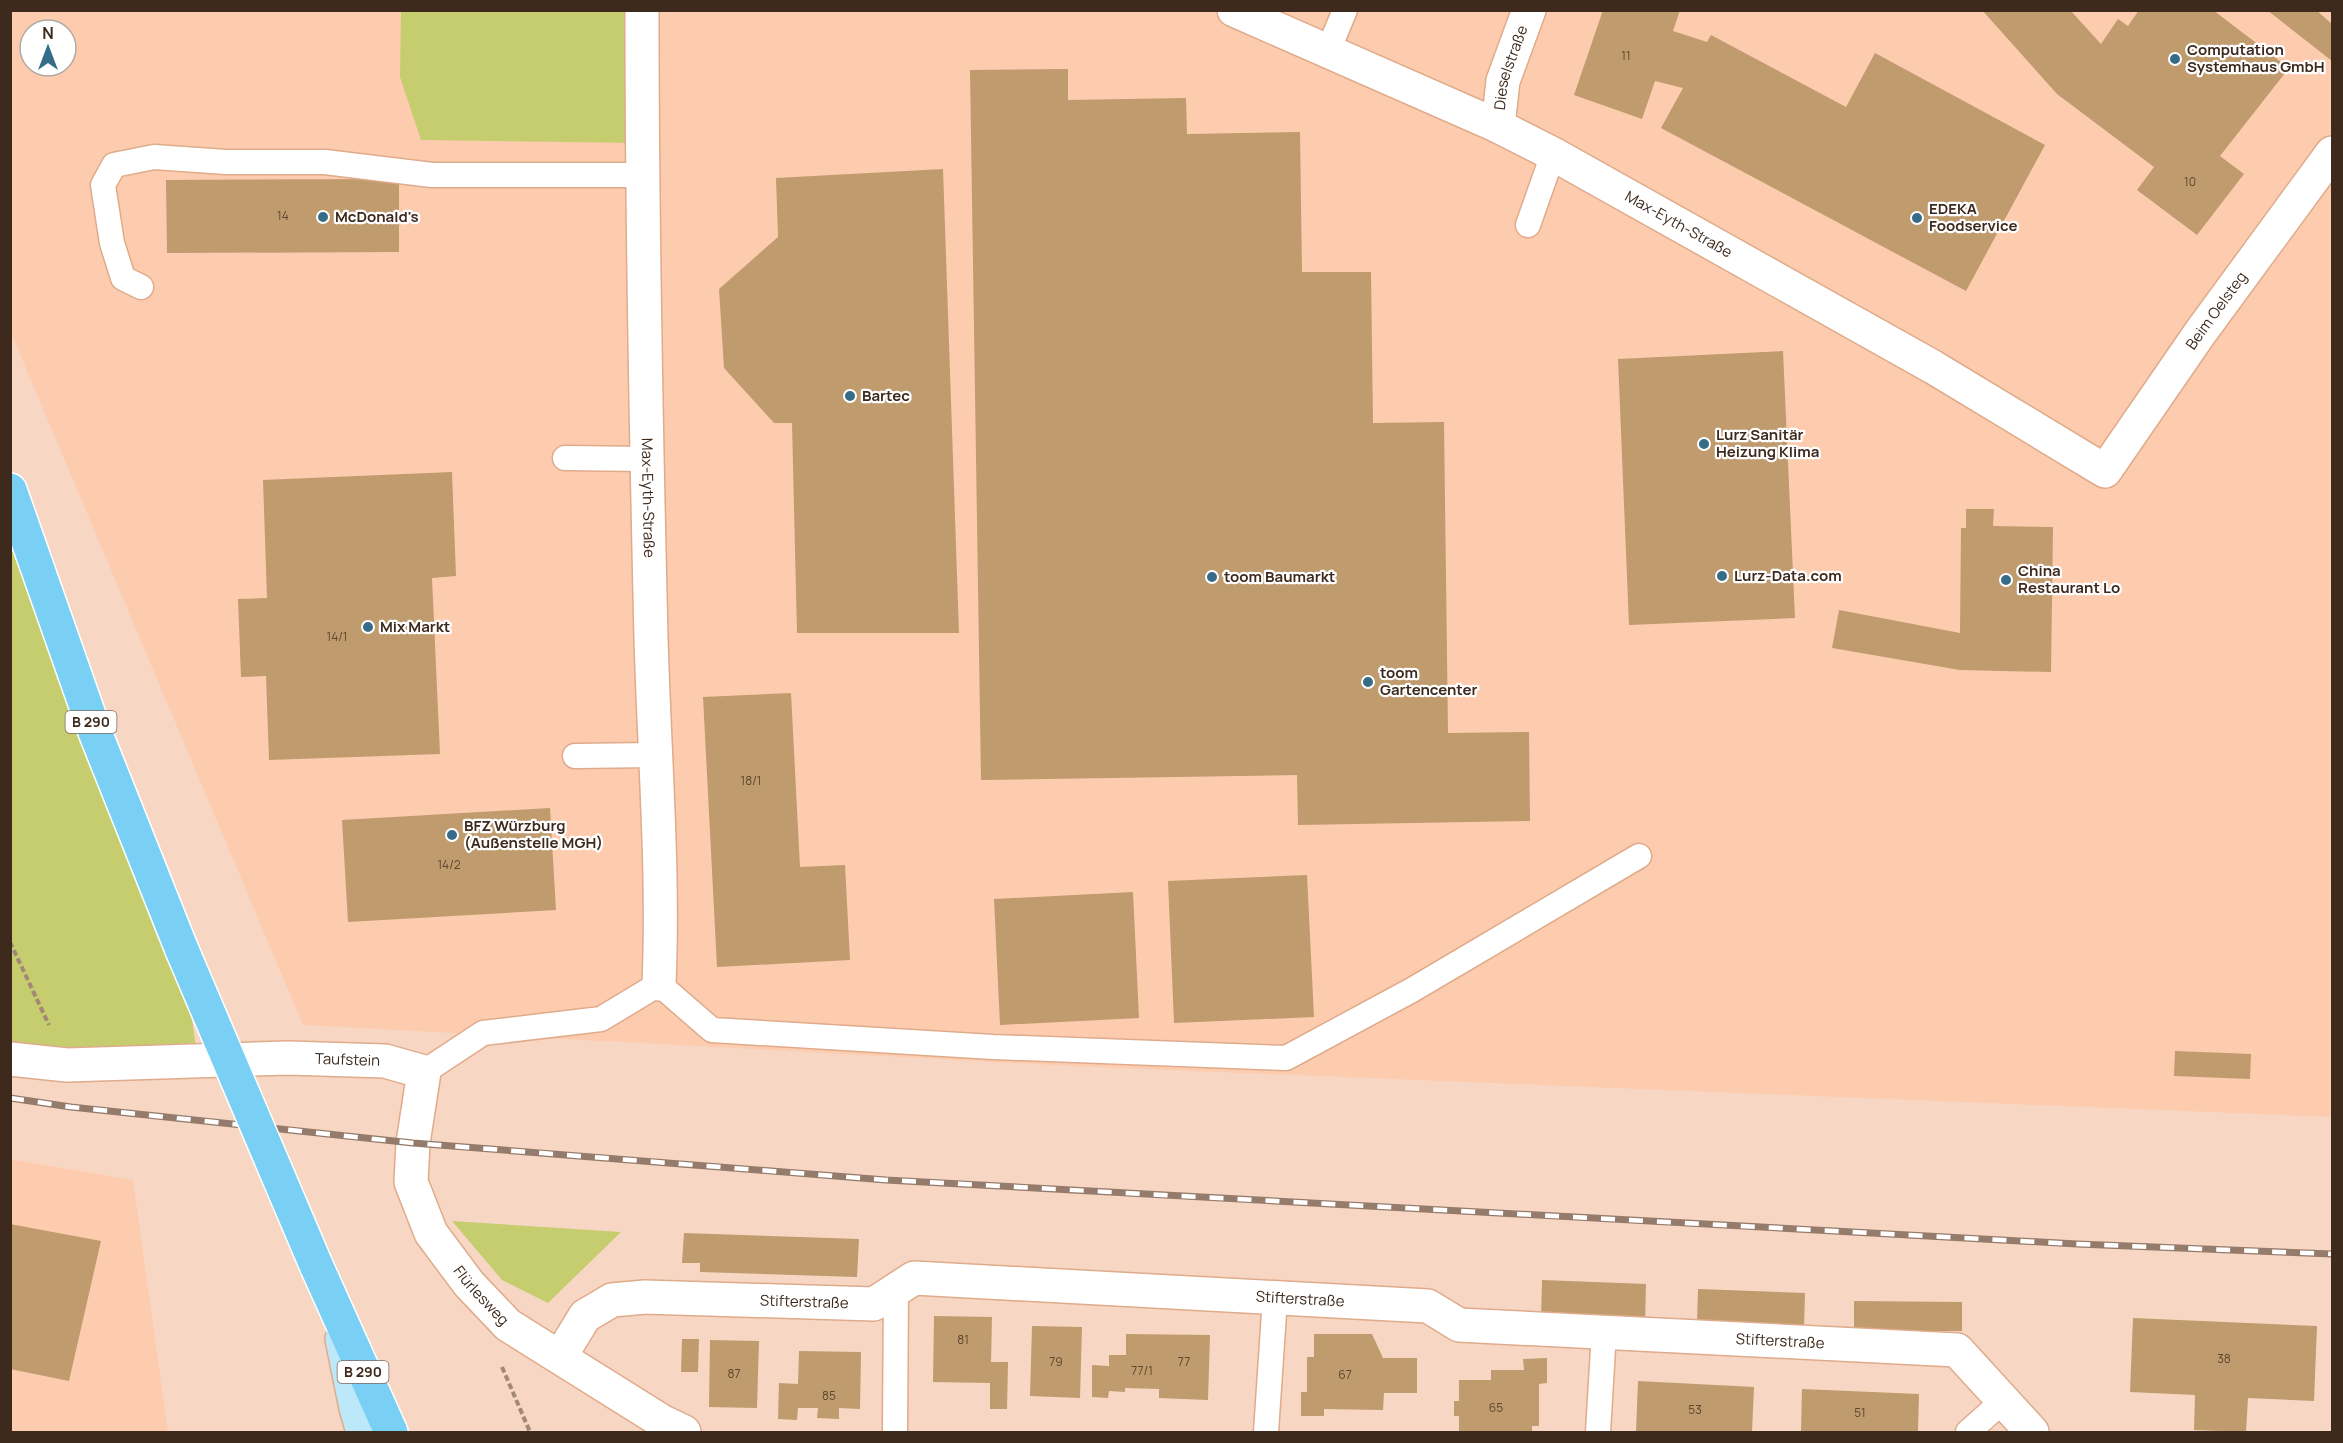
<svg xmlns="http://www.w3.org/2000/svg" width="2343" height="1443" viewBox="0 0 2343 1443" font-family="Manrope,sans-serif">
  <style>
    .built { fill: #fdccaf; fill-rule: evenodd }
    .green { fill: #c5cd6f }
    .building { fill: #bf9b6d }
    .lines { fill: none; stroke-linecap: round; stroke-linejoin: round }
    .lane-casing { stroke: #dfab8b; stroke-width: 27 }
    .street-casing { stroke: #dfab8b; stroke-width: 36 }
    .secondary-casing { stroke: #dfab8b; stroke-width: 36 }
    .primary-casing { stroke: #fff; stroke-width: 36 }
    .path { stroke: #a28877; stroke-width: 4; stroke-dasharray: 6 3; stroke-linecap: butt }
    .lane { stroke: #fff; stroke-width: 24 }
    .street { stroke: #fff; stroke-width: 33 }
    .secondary { stroke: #bce8f9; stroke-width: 33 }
    .primary { stroke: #79d0f4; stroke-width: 33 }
    .rail-casing { stroke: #957b6b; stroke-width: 7 }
    .rail { stroke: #fff; stroke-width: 4.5; stroke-dasharray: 14; stroke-linecap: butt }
    .primary-bridge-casing { stroke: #fff; stroke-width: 36; stroke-linecap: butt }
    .primary-bridge { stroke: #79d0f4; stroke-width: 33 }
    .poi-dot { fill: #366c88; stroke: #fff; stroke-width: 2 }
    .labels { text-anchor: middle; stroke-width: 4.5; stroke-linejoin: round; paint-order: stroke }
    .number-label { font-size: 12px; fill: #5e4631 }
    .shield { fill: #fff; stroke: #786a61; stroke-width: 1.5 }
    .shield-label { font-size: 14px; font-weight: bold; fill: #3e2a1d }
    .poi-label { font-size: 15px; font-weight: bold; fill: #3e2a1d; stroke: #fff; text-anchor: start }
    .street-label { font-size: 15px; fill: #3e2a1d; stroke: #fff }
  </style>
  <rect width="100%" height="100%" fill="#f7d7c3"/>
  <path class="built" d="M10,11H2332V1117L1071,1066L303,1025L11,333ZM30,30H66V66H30Z
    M10,1159L133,1180L168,1432H11Z"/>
  <path class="green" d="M401,11H642V143L421,140L400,77Z
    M10,490L182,950L198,1061L11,1059Z
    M452,1221L621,1232L548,1303L502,1280Z"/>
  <path class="building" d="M1603,10H1680L1673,31L1707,42L1711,35L1846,107L1875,53L2045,145L1966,291L1661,128L1683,88L1655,81L1642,119L1574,95Z
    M1982,10H2070L2101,44L2118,19L2128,26L2139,10H2213L2289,68L2220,156L2244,174L2197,235L2137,190L2154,167L2057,94Z
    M2267,10H2316L2332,24V61Z
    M1068,69V100L1186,98L1187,134L1300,132L1302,272H1371L1373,423L1444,422L1448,733L1529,732L1530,821L1298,825L1297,775L981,780L970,70Z
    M943,169L959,633H797L792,423H774L724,368L719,289L778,237L776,178Z
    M399,179V252L167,253L166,180Z
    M1783,351L1795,618L1629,625L1618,359Z
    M452,472L456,576L432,578L440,754L269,760L266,676L241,677L238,599L267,598L263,480Z
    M1966,509H1994L1993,526L2053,527L2051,672L1960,670L1832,648L1839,610L1960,633L1961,528H1966Z
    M791,693L800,867L845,865L850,960L717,967L703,697Z
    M550,808L556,910L348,922L342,820Z
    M1307,875L1314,1017L1174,1023L1168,881Z
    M1133,892L1139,1018L1000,1025L994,899Z
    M2175,1051L2251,1054L2250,1079L2174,1076Z
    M10,1224L101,1241L69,1381L10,1369Z
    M684,1233L859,1239L857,1277L700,1272V1263H682Z
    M1542,1280L1646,1284L1645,1323L1541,1319Z
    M1698,1289L1805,1293L1804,1327L1697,1323Z
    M1854,1301L1962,1302V1331H1854Z
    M934,1316L992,1317L991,1362H1008L1007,1409H990V1383L933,1382Z
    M2133,1318L2317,1326L2314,1401L2248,1398L2246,1432L2194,1430L2195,1395L2130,1392Z
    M1032,1326L1082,1327L1080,1398L1030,1396Z
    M1126,1334L1210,1335L1208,1400L1159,1398V1389L1125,1388V1392L1109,1391L1108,1398L1092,1397V1365L1109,1366V1355H1126Z
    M1314,1334H1372L1383,1358H1417V1393H1384L1383,1410L1324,1409V1416H1301V1392H1307V1357H1314Z
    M682,1339H699L698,1372H681Z
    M710,1340L759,1341L757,1408L709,1407Z
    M799,1351L861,1352L860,1409L839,1408V1419L817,1418L818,1408H798L797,1420L778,1419L779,1383L798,1384Z
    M1547,1358V1383L1539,1384V1426H1532V1432H1459V1416H1454V1401H1459V1380H1491V1370H1524L1523,1359Z
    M1638,1381L1754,1387L1752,1432H1636Z
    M1802,1389L1919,1394L1918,1432H1801Z"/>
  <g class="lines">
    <g class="lane-casing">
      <path id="lane" d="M1328,51L1345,10
        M1528,225L1553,154
        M141,287L123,278L112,243L103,185L114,165L154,157L226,162H325L432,175H642
        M565,458L647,459
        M575,756L654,755
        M424,1072L483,1033L601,1019L659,984L712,1030L993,1047L1286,1058L1412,990L1639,856
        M895,1430L896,1290
        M1266,1432L1275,1298
        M1598,1432L1604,1332
        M1968,1432L2003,1401"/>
    </g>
    <g class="street-casing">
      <g id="street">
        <path id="s1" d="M642,10C642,219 646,428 651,637C654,752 664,869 659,984"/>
        <path id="s2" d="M1234,10L1498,126L1553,154L1933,367L2105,471L2200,333L2332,153"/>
        <path id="s3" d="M1498,126L1503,81L1529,10"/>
        <path id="s4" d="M10,1059L67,1065L288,1058L385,1061L424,1072L413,1143L411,1182L431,1233L469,1284L508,1325L663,1422L684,1432"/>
        <path id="s5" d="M560,1357L585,1316L612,1300L645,1297L874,1304L914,1278L1428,1306L1459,1325L1957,1350L2032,1432"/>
      </g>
    </g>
    <g class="secondary-casing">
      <path id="secondary" d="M342,1339L356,1408L363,1432"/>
    </g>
    <g class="primary-casing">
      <path id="primary" d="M10,490L95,732L182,950
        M316,1265L391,1432"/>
    </g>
    <path class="path" d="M10,942L49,1025
      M502,1367L530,1432"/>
    <use href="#lane" class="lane"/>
    <use href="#street" class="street"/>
    <use href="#secondary" class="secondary"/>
    <use href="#primary" class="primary"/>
    <g class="rail-casing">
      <path id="rail" d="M10,1098L71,1107L413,1143L886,1180L2077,1244L2332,1254"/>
    </g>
    <use href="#rail" class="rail"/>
    <g class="primary-bridge-casing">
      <path id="primary-bridge" d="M182,950L316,1265"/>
    </g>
    <use href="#primary-bridge" class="primary-bridge"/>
  </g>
  <g class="poi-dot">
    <circle cx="2175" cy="59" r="6"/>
    <circle cx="323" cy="217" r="6"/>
    <circle cx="1917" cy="218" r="6"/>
    <circle cx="850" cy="396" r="6"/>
    <circle cx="1704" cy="444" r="6"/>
    <circle cx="1722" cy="576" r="6"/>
    <circle cx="1212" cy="577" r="6"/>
    <circle cx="2006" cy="580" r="6"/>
    <circle cx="368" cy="627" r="6"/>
    <circle cx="1368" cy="682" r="6"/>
    <circle cx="452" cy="835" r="6"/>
  </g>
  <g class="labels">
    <g class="number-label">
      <text x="1626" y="60">11</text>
      <text x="2190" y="186">10</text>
      <text x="283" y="220">14</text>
      <text x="337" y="641">14/1</text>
      <text x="751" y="785">18/1</text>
      <text x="449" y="869">14/2</text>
      <text x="963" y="1344">81</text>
      <text x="2224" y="1363">38</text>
      <text x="1056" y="1366">79</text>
      <text x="1184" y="1366">77</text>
      <text x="1142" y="1375">77/1</text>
      <text x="734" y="1378">87</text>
      <text x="1345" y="1379">67</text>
      <text x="829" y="1400">85</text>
      <text x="1496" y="1412">65</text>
      <text x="1695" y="1414">53</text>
      <text x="1860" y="1417">51</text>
    </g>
    <g class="shield">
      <rect x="65.5" y="711" width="51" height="22" rx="4.5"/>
      <rect x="337.5" y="1361" width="51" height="22" rx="4.5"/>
    </g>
    <g class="shield-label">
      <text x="91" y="727">B 290</text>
      <text x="363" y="1377">B 290</text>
    </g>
    <g class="poi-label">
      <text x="2187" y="55">Computation<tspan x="2187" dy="17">Systemhaus GmbH</tspan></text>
      <text x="1929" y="214">EDEKA<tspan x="1929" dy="17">Foodservice</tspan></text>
      <text x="335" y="222">McDonald's</text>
      <text x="862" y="401">Bartec</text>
      <text x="1716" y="440">Lurz Sanitär<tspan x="1716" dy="17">Heizung Klima</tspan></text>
      <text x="2018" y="576">China<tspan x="2018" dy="17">Restaurant Lo</tspan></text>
      <text x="1734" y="581">Lurz-Data.com</text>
      <text x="1224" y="582">toom Baumarkt</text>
      <text x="380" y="632">Mix Markt</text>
      <text x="1380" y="678">toom<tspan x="1380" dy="17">Gartencenter</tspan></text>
      <text x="464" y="831">BFZ Würzburg<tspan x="464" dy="17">(Außenstelle MGH)</tspan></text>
    </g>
    <g class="street-label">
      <text dy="5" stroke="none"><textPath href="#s3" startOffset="60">Dieselstraße</textPath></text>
      <text dy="5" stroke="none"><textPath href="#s2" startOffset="494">Max-Eyth-Straße</textPath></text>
      <text dy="5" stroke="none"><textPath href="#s2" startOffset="1182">Beim Oelsteg</textPath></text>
      <text dy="5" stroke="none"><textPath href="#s1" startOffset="488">Max-Eyth-Straße</textPath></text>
      <text dy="5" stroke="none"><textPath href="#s4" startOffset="338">Taufstein</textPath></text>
      <text dy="5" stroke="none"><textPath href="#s4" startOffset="662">Flürlesweg</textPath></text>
      <text dy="5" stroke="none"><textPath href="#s5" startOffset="776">Stifterstraße</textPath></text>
      <text dy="5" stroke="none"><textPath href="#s5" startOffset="272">Stifterstraße</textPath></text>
      <text dy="5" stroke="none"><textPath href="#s5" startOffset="1262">Stifterstraße</textPath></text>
    </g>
  </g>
  <rect width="2343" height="1443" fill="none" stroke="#3e2a1d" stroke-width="24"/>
  <g transform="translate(48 48)"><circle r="28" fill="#ffffff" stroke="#b2aaa5" stroke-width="1.5"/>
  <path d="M0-4.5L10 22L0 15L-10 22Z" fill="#366c88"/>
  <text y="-9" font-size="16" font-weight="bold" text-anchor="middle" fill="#3e2a1d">N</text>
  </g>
</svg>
